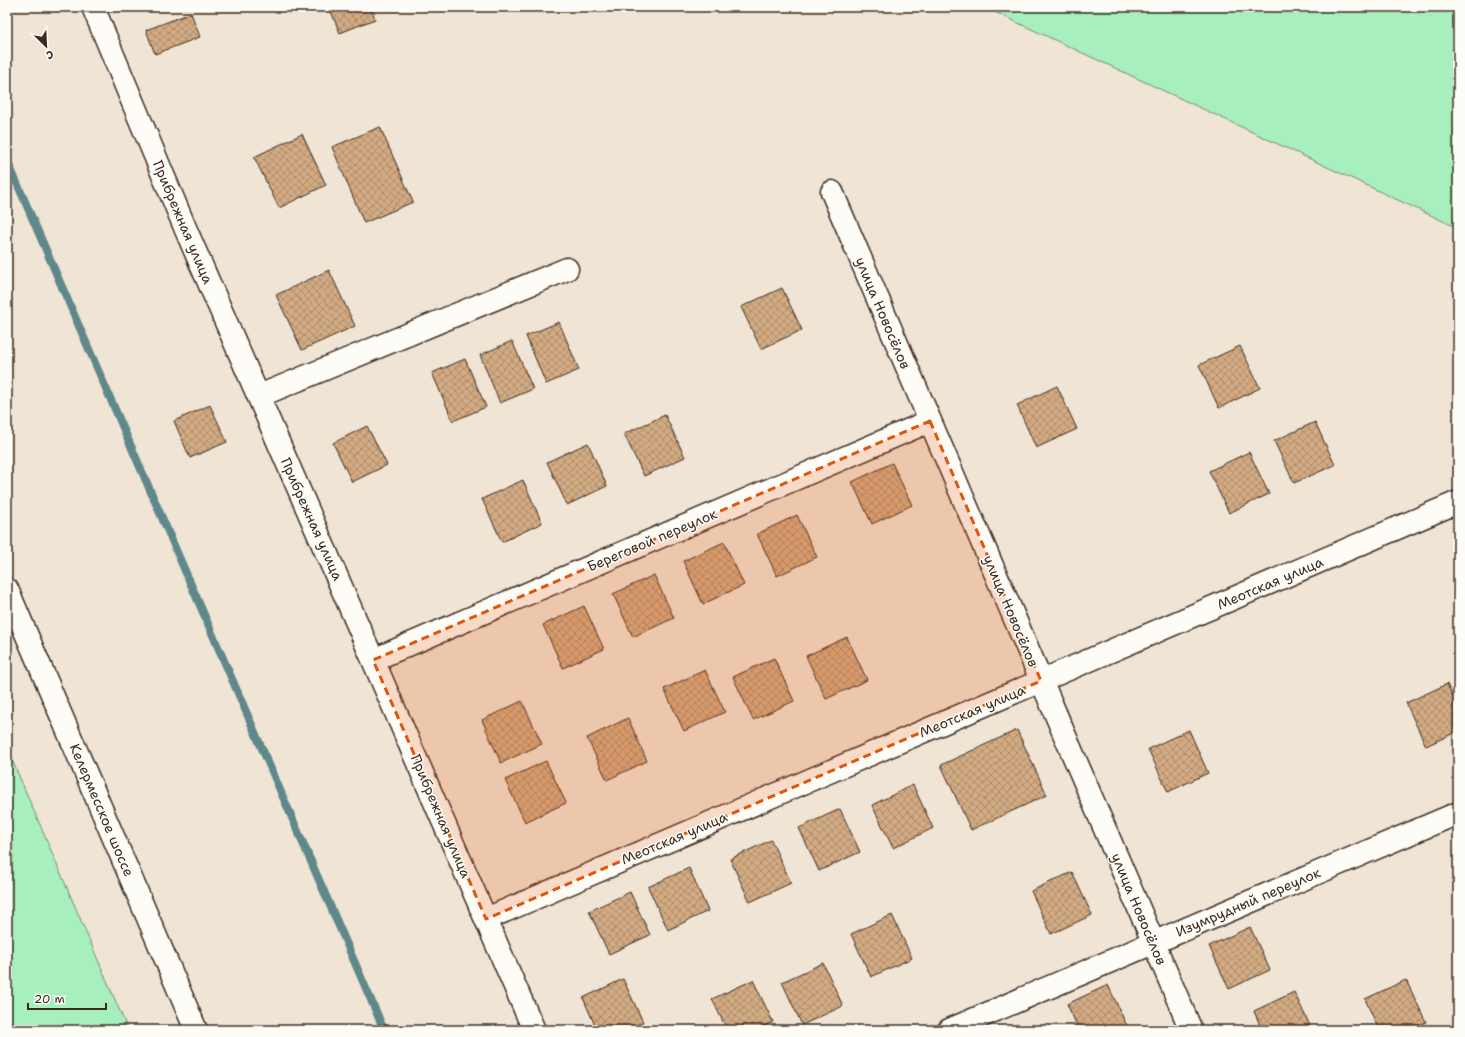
<svg xmlns="http://www.w3.org/2000/svg" width="1465" height="1037" viewBox="0 0 1465 1037" font-family="'Shantell Sans',sans-serif">
  <style>
    .green { fill: #a7efbc; stroke: #718c6d }
    .lines { fill: none; stroke-linecap: round; stroke-linejoin: round }
    .stream { stroke: #5f888b; stroke-width: 8 }
    .building { fill: url(#building-cross-hatch); stroke: #3b2a1e }
    .minor-casing { stroke: #3b2a1e; stroke-width: 25 }
    .secondary-casing { stroke: #3b2a1e; stroke-width: 25 }
    .minor { stroke: #fdfcf7; stroke-width: 22 }
    .secondary { stroke: #fdfcf7; stroke-width: 22 }
    .marked { fill: #df570d; fill-opacity: 0.2; stroke: #df570d; stroke-width: 3; stroke-dasharray: 8 5; stroke-linejoin: round }
    .labels { text-anchor: middle; stroke-width: 3; stroke-linejoin: round; paint-order: stroke }
    .street-label { font-size: 14px; fill: #3b2a1e; stroke: #fdfcf7 }
  </style>
  <defs>
    <pattern id="building-cross-hatch" width="8" height="8" patternUnits="userSpaceOnUse"><rect width="8" height="8" fill="#d2ab83"/><path d="M0 0l8 8M0 8l8-8" fill="none" stroke="#ac8b6b"/></pattern>
  </defs>
  <rect width="100%" height="100%" fill="#f0e4d4"/>
  <filter id="ink" filterUnits="userSpaceOnUse"><feTurbulence type="fractalNoise" baseFrequency=".025" numOctaves="2"/><feDisplacementMap in="SourceGraphic" scale="8" xChannelSelector="R" yChannelSelector="G"/><feConvolveMatrix kernelMatrix="1 2 1 2 8 2 1 2 1" color-interpolation-filters="sRGB"/></filter>
  <g filter="url(#ink)">
    <path class="green" d="M984,7H1458V228Z
      M7,748L128,1030H7Z"/>
    <g class="lines">
      <path class="stream" d="M7,160L384,1030"/>
    </g>
    <path class="building" d="M329,7H371L375,19L340,33Z
      M191,13L200,37L155,54L146,30Z
      M380,127L413,202L364,223L332,147Z
      M302,134L326,185L279,208L254,157Z
      M329,270L355,326L302,350L276,295Z
      M782,288L802,330L761,349L741,307Z
      M559,322L579,370L546,384L526,336Z
      M512,341L533,389L500,403L480,355Z
      M1240,346L1260,388L1219,408L1199,365Z
      M465,359L486,407L453,421L432,373Z
      M1057,386L1077,429L1036,448L1017,405Z
      M210,405L227,442L190,458L174,421Z
      M665,415L685,457L644,476L624,434Z
      M1315,422L1335,465L1294,483L1274,441Z
      M367,426L387,465L352,482L333,443Z
      M588,443L607,486L567,505L547,462Z
      M1249,452L1269,494L1229,513L1209,471Z
      M892,463L912,505L872,524L852,482Z
      M523,480L542,523L502,542L482,499Z
      M797,515L817,557L777,576L757,534Z
      M724,542L744,585L703,604L683,561Z
      M654,575L674,618L633,637L613,594Z
      M584,606L604,649L563,668L543,625Z
      M847,637L867,680L826,699L806,656Z
      M774,658L794,701L753,720L733,677Z
      M705,670L725,712L684,731L664,689Z
      M1447,684L1458,708V731L1426,746L1406,703Z
      M522,701L542,744L501,763L482,720Z
      M628,718L647,761L607,780L587,738Z
      M1017,730L1047,795L971,830L941,765Z
      M1189,730L1208,773L1168,792L1148,749Z
      M546,761L566,803L525,822L505,780Z
      M913,785L933,828L893,848L872,805Z
      M840,809L860,852L819,871L799,828Z
      M771,840L791,883L750,902L730,859Z
      M689,868L708,911L668,930L648,887Z
      M1072,872L1092,915L1051,934L1031,891Z
      M630,892L650,935L609,954L589,911Z
      M892,915L912,958L871,977L851,934Z
      M1250,927L1270,970L1229,989L1209,946Z
      M823,963L843,1006L802,1025L782,982Z
      M623,979L643,1022L626,1030H597L583,998Z
      M753,980L773,1022L756,1030H727L712,999Z
      M1406,980L1426,1022L1409,1030H1379L1365,999Z
      M1108,985L1128,1028L1123,1030H1079L1067,1004Z
      M1294,992L1312,1030H1262L1254,1011Z"/>
    <g class="lines">
      <g class="minor-casing">
        <path id="minor" d="M93,7L186,230L534,1030
          M832,192L1191,1030
          M259,396L567,269
          M373,660L930,421
          M486,919L1458,502
          M949,1030L1458,813"/>
      </g>
      <g class="secondary-casing">
        <path id="secondary" d="M7,589L196,1030"/>
      </g>
      <use href="#minor" class="minor"/>
      <use href="#secondary" class="secondary"/>
    </g>
  </g>
  <path class="marked" d="M930,421L1041,681L486,919L373,660Z"/>
  <g class="labels">
    <g class="street-label">
      <text transform="translate(183 222) rotate(67)" y="5">Прибрежная улица</text>
      <text transform="translate(883 313) rotate(67)" y="5">улица Новосёлов</text>
      <text transform="translate(312 519) rotate(66)" y="5">Прибрежная улица</text>
      <text transform="translate(652 540) rotate(-23)" y="5">Береговой переулок</text>
      <text transform="translate(1270 583) rotate(-23)" y="5">Меотская улица</text>
      <text transform="translate(1011 611) rotate(67)" y="5">улица Новосёлов</text>
      <text transform="translate(972 711) rotate(-23)" y="5">Меотская улица</text>
      <text transform="translate(102 810) rotate(67)" y="5">Келермесское шоссе</text>
      <text transform="translate(441 816) rotate(67)" y="5">Прибрежная улица</text>
      <text transform="translate(674 838) rotate(-23)" y="5">Меотская улица</text>
      <text transform="translate(1248 902) rotate(-23)" y="5">Изумрудный переулок</text>
      <text transform="translate(1139 909) rotate(67)" y="5">улица Новосёлов</text>
    </g>
  </g>
  <rect width="1465" height="1037" fill="none" stroke="#fdfcf7" stroke-width="24"/>
  <rect x="12" y="12" width="1441" height="1013" fill="none" stroke="#3b2a1e" stroke-width="1.5" filter="url(#ink)"/>
  <g transform="translate(46 46) rotate(156)" stroke="#fdfcf7" stroke-width="3" paint-order="stroke">
  <path d="M0-3L7 15L0 10L-7 15Z" fill="#3b2a1e"/>
  <text y="-6" font-size="11" font-weight="bold" text-anchor="middle" fill="#3b2a1e">С</text>
  </g>
  <path d="M28 1003v6h78v-6" fill="none" stroke="#3b2a1e" stroke-width="2"/>
  <text x="34" y="1003" font-size="12" fill="#3b2a1e" stroke="#fdfcf7" stroke-width="3" paint-order="stroke">20 m</text>
</svg>
